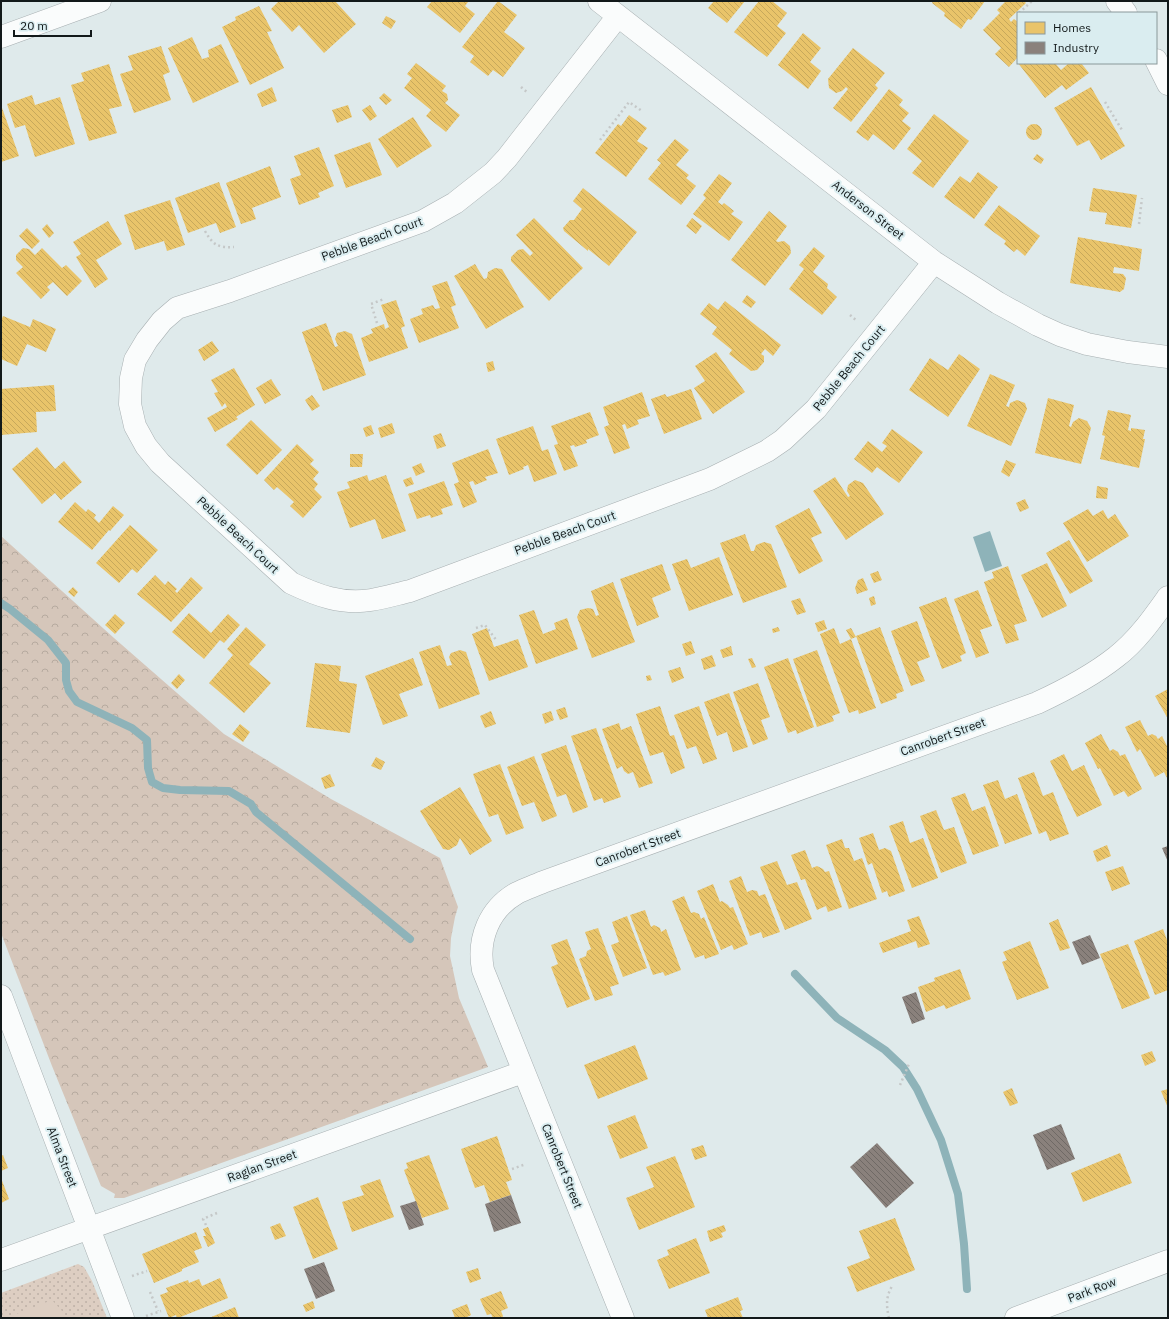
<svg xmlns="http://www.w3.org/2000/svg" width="1169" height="1319" viewBox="0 0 1169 1319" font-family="'IBM Plex Sans',sans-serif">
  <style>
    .forest { fill: url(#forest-crowns) }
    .park { fill: url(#park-dots) }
    .garden { fill: #ddcec2 }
    .water { fill: #8eb3b9 }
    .homes { fill: url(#homes-back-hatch) }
    .industry { fill: url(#industry-back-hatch) }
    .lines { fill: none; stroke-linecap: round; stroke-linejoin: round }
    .stream { stroke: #8eb3b9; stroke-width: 8 }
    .street-casing { stroke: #a7afb1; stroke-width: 23 }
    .path { stroke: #c5c8c8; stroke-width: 2.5; stroke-dasharray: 2 3; stroke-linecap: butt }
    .street { stroke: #fafcfc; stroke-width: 22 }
    .labels { text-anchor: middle; stroke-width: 4; stroke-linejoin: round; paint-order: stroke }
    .street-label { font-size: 12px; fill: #12191a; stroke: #daedf0 }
  </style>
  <defs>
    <pattern id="forest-crowns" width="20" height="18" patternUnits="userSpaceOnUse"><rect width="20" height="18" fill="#d5c6ba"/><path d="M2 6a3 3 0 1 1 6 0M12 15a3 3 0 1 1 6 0" fill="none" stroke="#b6aa9f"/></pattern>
    <pattern id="park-dots" width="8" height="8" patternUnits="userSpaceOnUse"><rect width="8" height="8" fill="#ddcec2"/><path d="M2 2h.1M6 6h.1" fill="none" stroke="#bdb0a6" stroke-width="1.8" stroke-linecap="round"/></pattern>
    <pattern id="homes-back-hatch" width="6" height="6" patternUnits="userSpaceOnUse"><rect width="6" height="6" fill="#e9c46a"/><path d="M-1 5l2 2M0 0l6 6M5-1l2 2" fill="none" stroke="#c7a85b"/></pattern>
    <pattern id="industry-back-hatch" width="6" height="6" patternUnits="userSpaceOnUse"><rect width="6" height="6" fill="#8a817c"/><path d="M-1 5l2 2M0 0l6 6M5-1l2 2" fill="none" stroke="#6f6965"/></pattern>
  </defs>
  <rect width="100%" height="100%" fill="#dfeaeb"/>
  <path class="forest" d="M1,536L114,638L224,734L331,799L440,858L458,907L455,917L451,938L450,956L459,998L488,1067L124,1198H114L115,1194L101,1186L52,1066L1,933Z"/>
  <path class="park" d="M78,1264L84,1267L92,1281L107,1318H1V1293Z"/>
  <path class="garden" d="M52,1300L62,1311L65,1318H6Z"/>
  <path class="water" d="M990,531L1002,566L985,572L973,537Z"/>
  <path class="homes" d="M279,1H335L356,24L324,53L299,25L292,32L271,9Z
    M432,1H467L468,2L465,6L475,14L460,33L427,7Z
    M498,1L517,15L504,32L525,48L503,77L493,70L488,76L470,62L474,56L462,47Z
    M714,1H745L727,23L708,8Z
    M759,1H772L787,13L777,26L786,33L767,57L734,32Z
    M933,1H985L971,20L968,19L961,29L944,16L945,13L932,3Z
    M1006,1H1024L1026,3L1009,19L1011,22L1014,19L1018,22V57L1009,67L995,54L1001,48L983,30L1000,13L997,10Z
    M259,6L272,31L267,32L284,68L250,85L222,27L236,20L235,17Z
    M386,16L396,21L391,29L382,23Z
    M803,33L821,48L810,62L821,71L808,89L778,65Z
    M192,37L202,59L209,57L208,50L221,44L239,82L193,103L168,48Z
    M161,46L170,72L163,75L171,100L134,113L120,74L133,70L128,56Z
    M853,48L885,73L875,85L878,88L851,122L833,108L848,89L846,87L842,91L836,93L829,88L828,79Z
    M416,63L446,86L442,91L447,94L448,100L445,103L460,115L446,132L426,116L431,110L404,88L412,78L407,74Z
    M1018,63H1055L1061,70L1069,63H1081L1089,73L1066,90L1062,85L1045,98Z
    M109,64L122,106L109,109L117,133L89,141L71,85L84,81L81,73Z
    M272,87L277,101L262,107L257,94Z
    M1091,87L1125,146L1101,160L1089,140L1077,146L1054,108Z
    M889,89L903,100L899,105L909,113L902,121L911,128L894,150L873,134L868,141L856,132Z
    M384,93L392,100L386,105L379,98Z
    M32,95L35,105L60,97L75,144L35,157L25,125L15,128L7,104Z
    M1,105L19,156L1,162Z
    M348,105L352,117L337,123L332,110Z
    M370,105L377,116L370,121L362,110Z
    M934,114L969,141L933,188L912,173L922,161L907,149Z
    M629,115L647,128L637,141L648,148L626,177L595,153L618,124L621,126Z
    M413,117L432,146L397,168L378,139Z
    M1026 132a8 8 0 1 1 16 0a8 8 0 1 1-16 0Z
    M675,139L689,150L676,165L689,175L686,178L696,186L681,205L648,179L661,163L657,160Z
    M370,142L382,175L346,188L334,155Z
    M319,147L334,186L318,193L320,197L299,205L290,179L301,175L294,156Z
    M1037,154L1044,159L1041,164L1033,159Z
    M270,166L281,197L252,208L256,219L241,224L226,183Z
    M978,172L998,187L974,219L944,197L960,176L970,183Z
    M719,174L732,183L718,202L722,205L724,203L734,211L731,214L743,222L729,241L693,214L706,198L703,195Z
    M219,182L236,227L220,233L216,223L188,233L175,198Z
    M583,188L637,232L609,266L588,249V251L564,231L563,228L570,220H574L582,209L573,201Z
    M1093,188L1137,195L1131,228L1105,224L1107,213L1089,211Z
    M170,200L185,245L167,251L164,241L135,250L124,215Z
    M999,205L1040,236L1025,256L1017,249L1014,252L1004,244L1006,241L984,225Z
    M769,211L787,226L776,241L778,242L784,241L790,246L791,253L765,286L731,260Z
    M534,218L583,268L549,301L511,261V257L518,250L523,249L530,256L533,253L516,235Z
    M692,218L702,226L696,234L686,226Z
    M108,221L122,244L96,260L108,279L95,288L76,257L81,254L73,242Z
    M47,224L54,233L49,238L42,229Z
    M27,228L40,241L32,249L19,236Z
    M1078,237L1142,249L1139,271L1114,267L1113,273L1123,274L1126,278L1124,289L1120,292L1070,283Z
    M814,247L825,256L813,272L828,284L827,288L837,297L822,315L789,289L804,269L799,265Z
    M23,248L29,249L35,255L42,248L62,268L66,265L82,281L67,296L53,282L47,287L50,290L41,299L16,273L23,267L16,260V255Z
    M475,264L484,279L487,278L488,272L495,268L502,269L524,307L486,329L454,276Z
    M447,281L456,305L451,307L459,328L419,343L410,319L423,314L421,309L433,305L435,309L440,308L432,286Z
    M747,295L756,302L751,308L742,302Z
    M396,300L405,326L401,328L408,348L369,362L361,338L373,333L371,329L384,324L385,329L389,327L381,305Z
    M725,301L781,345L773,356L765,349L761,354L764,356V362L757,370L751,371L729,354L732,350L712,334L717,327L700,314L709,303L718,310Z
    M3,316L30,327L33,319L56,329L46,352L27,344L17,366L1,359V321Z
    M326,323L335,347L338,346L335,339L337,333L345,331L352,334L366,375L323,391L302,332Z
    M212,341L219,351L204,361L198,350Z
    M716,352L745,392L713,414L694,388L705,381L695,366Z
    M959,354L980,369L948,417L909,390L930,358L948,370Z
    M493,361L495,370L488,372L486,363Z
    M234,368L255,405L236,417L238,419L215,432L207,418L227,407L225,403L222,407L214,393L218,392L211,380Z
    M990,374L1015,385L1006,406L1009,407L1010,403L1017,400L1025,403L1027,409L1011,446L967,426Z
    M271,379L281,395L265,404L256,388Z
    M54,385L56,411L36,412L37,432L1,435V389Z
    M691,389L702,419L664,434L651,399L665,394L667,397Z
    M642,392L650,416L637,420L639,424L627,429L625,424L622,425L630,448L614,454L604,427L609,425L603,407Z
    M312,395L320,406L312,411L305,400Z
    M1048,398L1074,405L1069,426L1071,427L1073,422L1079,418L1087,421L1091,428L1081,464L1035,453Z
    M1108,410L1131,415L1128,430L1131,431V428L1145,430L1143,439H1145L1139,468L1100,459L1105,436L1102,435Z
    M590,412L599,435L586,440L587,443L575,447L574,445L570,446L578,466L564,471L554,445L558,444L551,426Z
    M251,420L282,450L257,475L226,445Z
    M392,423L395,433L381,438L378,428Z
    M371,425L374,434L366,437L363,428Z
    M533,426L542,451L548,449L557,474L534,482L528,465L523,467L524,469L509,475L496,439Z
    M892,429L923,452L899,483L877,467L872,473L854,459L868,441L882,452L887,446L882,443Z
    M441,433L446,446L437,449L433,436Z
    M297,444L314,460L310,464L319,472L313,479L318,484L314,489L322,497L303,518L290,506L294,502L277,487L274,490L264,480Z
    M37,447L55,469L64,461L82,482L61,500L55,493L42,504L12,469Z
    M488,449L498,473L485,477L487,480L475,485L473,481L469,482L477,502L463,508L454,484L459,482L452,463Z
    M350,454H363L362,467H350Z
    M1006,460L1016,464L1009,477L1001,472Z
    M421,463L425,472L416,476L412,467Z
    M367,475L369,481L386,475L406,531L382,539L375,519L350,528L337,492L350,488L347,482Z
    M411,477L414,484L406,487L403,480Z
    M835,477L848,497L850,496L847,491L848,485L855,480L863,483L884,514L846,540L813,491Z
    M444,481L453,505L441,509L443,514L431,518L430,515L417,519L408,494Z
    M1097,486L1108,488L1107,499L1096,498Z
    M1025,499L1029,508L1020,512L1016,503Z
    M75,502L86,512L88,509L96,515L94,518L99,523L113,506L124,515L110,531L109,530L92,550L58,522Z
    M809,508L822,533L811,538L823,561L799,574L775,526Z
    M1088,509L1093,516L1103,510L1108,519L1115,514L1129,536L1087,562L1063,523Z
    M130,525L158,550L137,573L132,569L119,583L96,563Z
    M745,534L751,551H754L756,545L764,542L771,544L787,587L743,603L720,543Z
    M1069,540L1093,581L1070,594L1046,553Z
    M719,557L733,595L689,611L672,564L687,559L691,568Z
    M1047,563L1067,606L1042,618L1021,575Z
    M662,564L671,590L652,598L659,617L637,626L620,579Z
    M1008,566L1027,621L1014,625L1019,640L1006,644L984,582L994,578L992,572Z
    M878,571L882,580L874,583L870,574Z
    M155,575L165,585L168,581L177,589L175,591L177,593L191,577L203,588L171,622L137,594Z
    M863,578L868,590L857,594L855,588L858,580Z
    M613,582L635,642L592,658L577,617L580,610L588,608L593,609L596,616L599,615L591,591Z
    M73,587L78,592L74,597L68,592Z
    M978,590L992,626L980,630L989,653L976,658L954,599Z
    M874,596L876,604L871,606L869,598Z
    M946,597L966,653L960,656L962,661L942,669L919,607Z
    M800,598L806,612L797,615L791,601Z
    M534,610L543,634L556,629L554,623L567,618L578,649L536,664L519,615Z
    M189,613L211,633L228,614L240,625L224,643L220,640L204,659L172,632Z
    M115,614L125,623L115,634L105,625Z
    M824,620L827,629L818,632L815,623Z
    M917,621L930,657L917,662L925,681L911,686L891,631Z
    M246,627L266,645L249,664L271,683L244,713L209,683L233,655L227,649Z
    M778,627L780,631L773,633L772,629Z
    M880,627L904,691L896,694L897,698L881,704L856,636Z
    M487,628L494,647L518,639L528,667L489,681L472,634Z
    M834,628L840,644L851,639L846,630L851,628L856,637L851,639L876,708L859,714L858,710L849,713L820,634Z
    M691,641L695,653L686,656L682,644Z
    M440,645L447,666L452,665L449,657L451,653L460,650L466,652L480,694L439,709L419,652Z
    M731,646L733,655L723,658L720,650Z
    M817,650L840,713L832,716L834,721L817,727L793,659Z
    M712,655L716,666L704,670L701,659Z
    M413,658L423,685L399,694L408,716L383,725L365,676Z
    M752,658L756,667L752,668L748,659Z
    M788,658L814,727L797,734L796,730L788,733L764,667Z
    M315,663L341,666L339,681L357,684L350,733L306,727Z
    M680,667L684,678L672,683L668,671Z
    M179,674L185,680L177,689L171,683Z
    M650,675L652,680L647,681L646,676Z
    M758,683L770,717L761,720L768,739L753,745L733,692Z
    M1168,689V719L1155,696Z
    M729,693L748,747L733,752L727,732L717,736L704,702Z
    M660,706L670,736L674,735L685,768L671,774L663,752L650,756L636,714Z
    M699,706L717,759L703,764L696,746L687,749L674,715Z
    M565,707L568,717L560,720L556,710Z
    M491,711L496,724L485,728L480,716Z
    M551,711L554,720L545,724L542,714Z
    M1140,720L1148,736L1152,734L1156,736L1158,739L1162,736L1168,748V780L1164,772L1155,777L1140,749L1137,752L1125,727Z
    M619,723L621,730L631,726L653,783L639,788L633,772L628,774L624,771L622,766L617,769L602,729Z
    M240,724L250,732L243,742L232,734Z
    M596,728L621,797L604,803L602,798L594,801L571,736Z
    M1101,734L1110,751L1113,749L1118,752L1120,756L1125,754L1142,789L1128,797L1124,791L1114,796L1100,768L1098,769L1085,743Z
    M566,745L588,807L573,813L566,794L557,797L541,754Z
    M1064,754L1072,771L1084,765L1102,805L1077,817L1050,761Z
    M534,756L557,816L542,822L534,802L522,806L507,767Z
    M376,757L385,762L381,770L371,766Z
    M500,764L524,828L506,835L498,814L489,817L473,774Z
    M1034,772L1043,796L1053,792L1069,834L1050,841L1046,831L1039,834L1018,778Z
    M330,774L335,786L325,789L321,778Z
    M998,780L1005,799L1017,794L1032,834L1005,844L983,785Z
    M460,787L492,841L470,855L460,838L457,845L449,850L443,849L420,811Z
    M965,793L972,811L985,806L999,846L973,855L951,798Z
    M936,810L944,830L954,827L967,863L941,873L920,816Z
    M903,821L910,843L923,838L938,878L912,888L889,826Z
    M873,833L879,850L885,848L891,851L905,891L889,897L887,891L882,893L872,863L868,865L859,838Z
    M842,839L845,848H849L854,861L862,858L877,899L849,909L826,845Z
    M1107,845L1111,856L1097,862L1093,851Z
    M805,850L812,868L817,866L823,869L825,872L829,871L842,907L828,912L826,906L817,910L805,879L801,880L791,855Z
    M777,861L787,885L797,882L812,919L785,930L760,867Z
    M1123,866L1130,884L1112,891L1105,872Z
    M741,876L747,892L752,890L757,891L759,896L765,894L780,932L763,938L761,932L750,936L729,881Z
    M713,884L720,902L722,901L728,905L730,908L733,907L748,944L734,950L732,945L721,950L697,891Z
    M684,896L691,913L694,912L699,914L701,919L704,917L719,954L705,959L704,955L695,958L672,901Z
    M645,910L651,927L654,925L660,928L661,932L666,929L681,970L665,976L663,972L653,975L630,915Z
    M627,916L647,968L623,977L611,945L619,942L612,922Z
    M919,916L930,944L918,948L916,941L883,953L879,943L911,931L907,920Z
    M1058,919L1070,948L1060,951L1049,923Z
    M598,928L619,984L610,987L613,995L595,1001L579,959L586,956L587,951L591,949L585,932Z
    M1163,929L1168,943V990L1155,995L1134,941Z
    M567,939L590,999L567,1008L551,967L558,964L551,945Z
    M1030,941L1049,988L1017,1000L1002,962L1007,960L1003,952Z
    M1128,944L1150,998L1122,1009L1100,954Z
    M960,969L971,999L946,1009L944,1005L926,1012L918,987L935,981L934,978Z
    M635,1045L648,1079L598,1099L584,1065Z
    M1152,1051L1156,1061L1145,1066L1141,1055Z
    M1012,1088L1018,1103L1010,1106L1003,1092Z
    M1168,1089V1108L1161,1091Z
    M635,1115L648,1148L620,1159L607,1126Z
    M497,1136L512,1180L506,1182L511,1195L490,1202L484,1185L475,1188L461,1149Z
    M703,1145L707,1156L695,1160L691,1149Z
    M1120,1153L1132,1183L1083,1202L1071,1173Z
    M3,1155L8,1168L1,1171V1156Z
    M429,1155L449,1209L422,1218L404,1170L408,1168L406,1163Z
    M675,1156L695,1207L639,1230L626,1198L654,1187L646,1167Z
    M1,1178L9,1199L1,1203Z
    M380,1179L394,1217L352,1232L342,1202L364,1195L360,1186Z
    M318,1197L338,1249L313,1259L293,1207Z
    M895,1218L915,1270L857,1292L847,1267L870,1258L859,1231Z
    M280,1223L286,1236L275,1240L270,1227Z
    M724,1225L726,1231L721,1233L723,1237L710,1242L707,1231Z
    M208,1227L215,1243L208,1247L203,1236H206L203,1229Z
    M196,1232L202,1248L194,1251L199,1262L182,1269V1271L154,1283L142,1254Z
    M696,1238L710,1273L669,1289L657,1260L669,1255L667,1250Z
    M478,1268L481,1279L470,1283L466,1272Z
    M220,1278L228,1298L178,1318H177L176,1315L169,1318L160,1295L168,1292L166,1288L188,1280L189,1283L199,1279L202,1286Z
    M501,1291L508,1308L501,1311L503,1316L502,1318H493L491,1314L487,1315L480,1299Z
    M738,1297L743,1310L740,1311L743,1318H708L705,1310Z
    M313,1301L315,1308L306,1312L303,1305Z
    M467,1304L471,1315L467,1317L468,1318H455L452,1310Z
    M235,1307L239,1318H209Z"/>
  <path class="industry" d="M1168,846V862L1162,848Z
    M1090,935L1100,958L1082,965L1072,942Z
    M916,992L925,1019L912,1024L902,997Z
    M1061,1124L1075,1159L1047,1170L1033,1135Z
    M877,1143L914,1183L886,1208L850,1167Z
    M511,1195L521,1223L494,1232L485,1204Z
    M416,1201L424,1225L409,1230L400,1206Z
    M324,1262L335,1291L316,1299L304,1269Z"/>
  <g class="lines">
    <path class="stream" d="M1,603L10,609L48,640L66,663V680L69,691L77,702L132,728L147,740L148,768L152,782L163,788L180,790L229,791L251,804L256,812L410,939
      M795,974L837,1018L885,1050L903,1067L917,1089L941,1140L958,1194L964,1244L967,1289"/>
    <g class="street-casing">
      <path id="street" d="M599,1L934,262L998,303L1038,325L1060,335L1087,344L1128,352L1168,357
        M1117,1L1126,13
        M618,16L507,158L493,173L455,203L423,221L230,291L177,308L162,321L147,340L135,360L131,378L130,404L135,426L146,446L160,463L291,583C316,595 342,605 371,600C384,598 397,594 410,591L710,479L767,451L783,440L816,409L934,262
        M1,37L100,1
        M1156,60L1168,84
        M1,996L123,1318
        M1,1260L523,1072
        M623,1318L483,970C477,939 489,909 517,893C525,889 534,886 543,882L1037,703C1065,690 1092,676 1116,657C1137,641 1153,618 1168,597
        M1016,1318L1168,1261"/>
    </g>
    <path class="path" d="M1019,13L1031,2L1030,1
      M521,87L528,93
      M1105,102L1122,130
      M600,140L629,102L642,111
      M1139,224L1142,198
      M205,231C213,245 218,248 234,247
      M850,315L857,321
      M377,323L371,304L384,299
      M476,628L485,625L497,641
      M900,1085L909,1064
      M512,1169L526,1164
      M206,1225L203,1219L217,1213
      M132,1276L147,1271
      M150,1292L158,1311
      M146,1316L161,1311
      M889,1318C886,1305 886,1297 892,1286"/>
    <use href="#street" class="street"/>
  </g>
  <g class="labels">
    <g class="street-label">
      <text transform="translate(868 210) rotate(38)" y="4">Anderson Street</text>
      <text transform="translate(372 239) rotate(-20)" y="4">Pebble Beach Court</text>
      <text transform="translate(849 368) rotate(-51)" y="4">Pebble Beach Court</text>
      <text transform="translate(565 533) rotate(-20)" y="4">Pebble Beach Court</text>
      <text transform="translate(238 535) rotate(43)" y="4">Pebble Beach Court</text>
      <text transform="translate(943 737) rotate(-20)" y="4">Canrobert Street</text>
      <text transform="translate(638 848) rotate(-20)" y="4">Canrobert Street</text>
      <text transform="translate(62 1157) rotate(69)" y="4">Alma Street</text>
      <text transform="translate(262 1166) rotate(-20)" y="4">Raglan Street</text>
      <text transform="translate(562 1166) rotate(68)" y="4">Canrobert Street</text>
      <text transform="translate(1092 1290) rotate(-21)" y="4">Park Row</text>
    </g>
  </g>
  <rect width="1169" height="1319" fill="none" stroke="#12191a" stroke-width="4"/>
  <rect x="1017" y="12" width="140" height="52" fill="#daedf0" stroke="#8a989a"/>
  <rect x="1025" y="22" width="20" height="12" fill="#e9c46a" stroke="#8a989a"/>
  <text x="1053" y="32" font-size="12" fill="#12191a">Homes</text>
  <rect x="1025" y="42" width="20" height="12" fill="#8a817c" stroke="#8a989a"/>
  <text x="1053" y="52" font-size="12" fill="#12191a">Industry</text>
  <path d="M14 30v6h77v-6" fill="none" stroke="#12191a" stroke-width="2"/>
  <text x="20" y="30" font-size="12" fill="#12191a" stroke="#daedf0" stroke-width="3" paint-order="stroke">20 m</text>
</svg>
